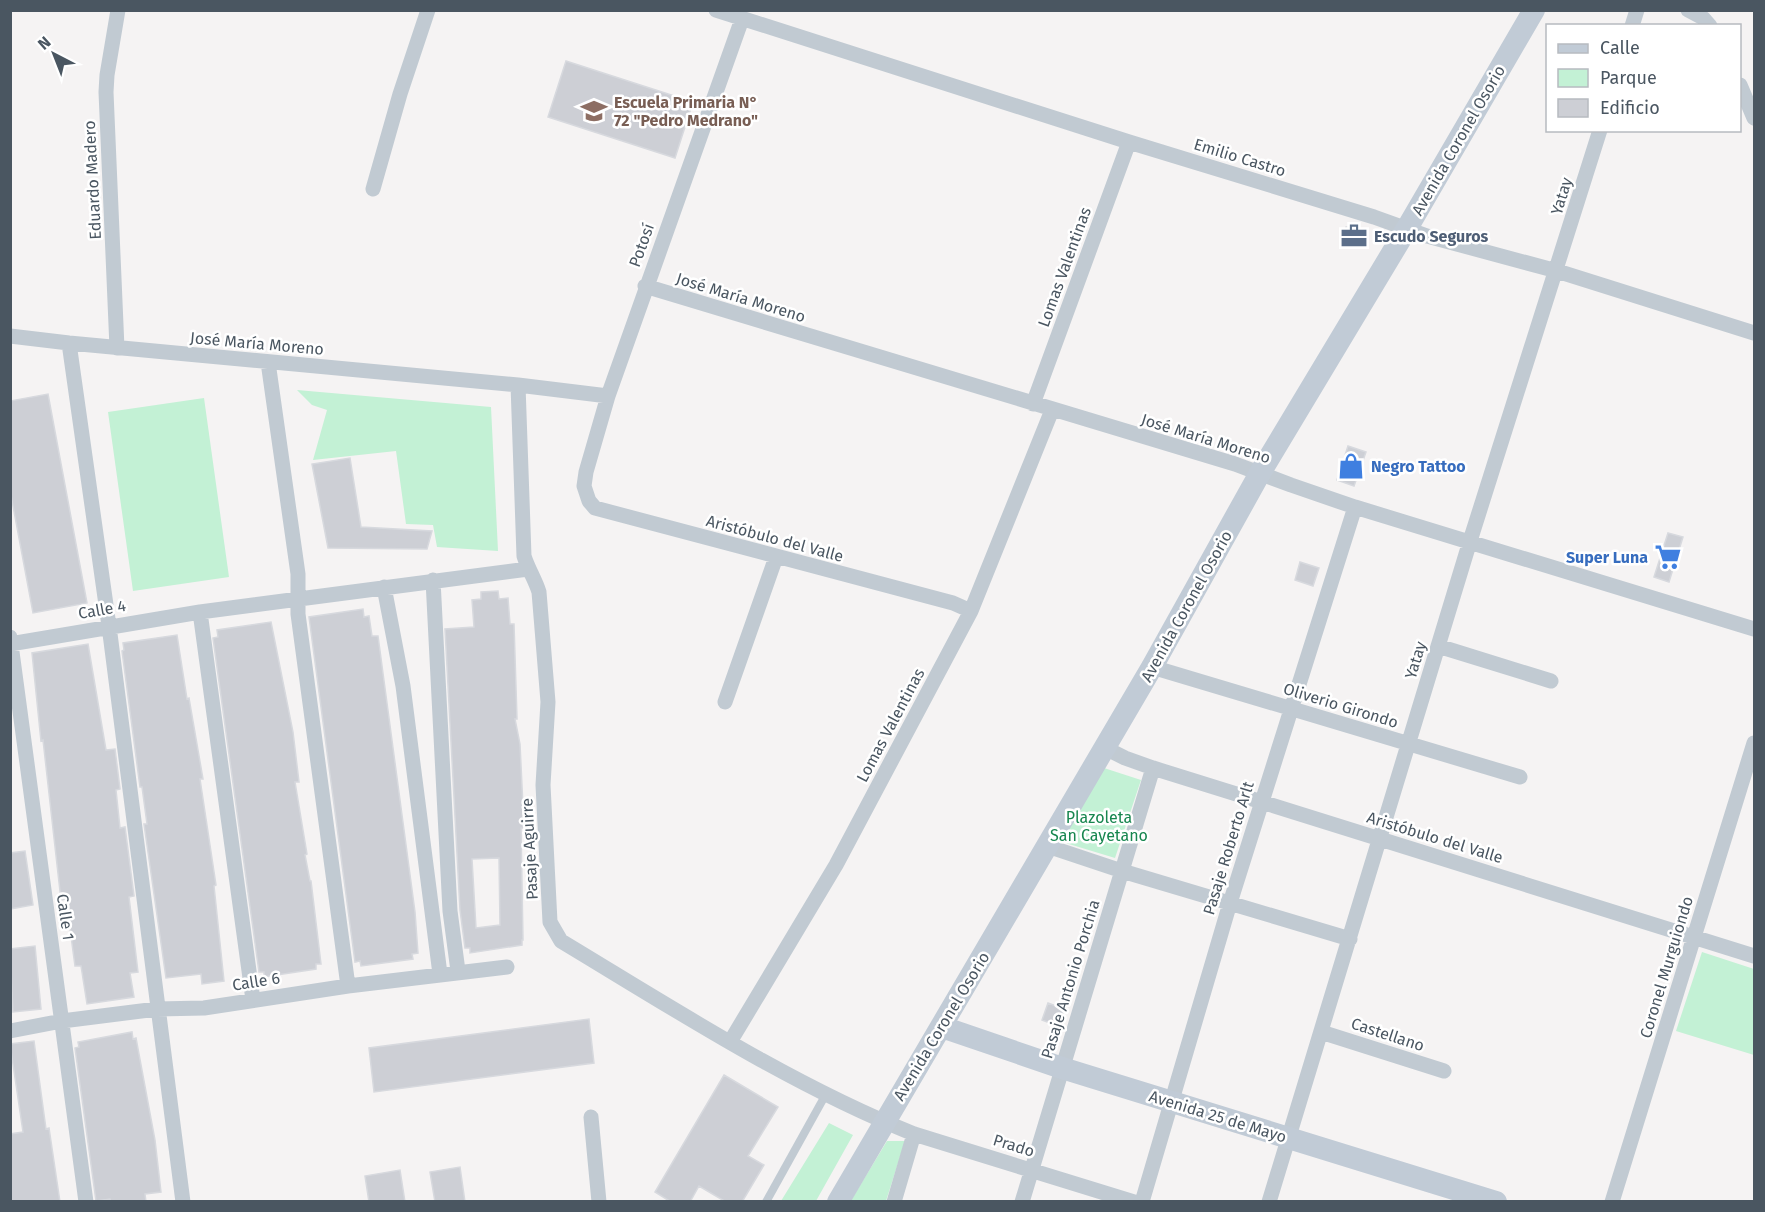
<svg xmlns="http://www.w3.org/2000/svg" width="1765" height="1212" viewBox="0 0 1765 1212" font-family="'Fira Sans',sans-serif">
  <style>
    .green { fill: #c3f1d5 }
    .building { fill: #cdcfd5; stroke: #d7d9de; stroke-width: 1.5; fill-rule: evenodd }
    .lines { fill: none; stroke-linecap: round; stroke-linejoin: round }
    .lane { stroke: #c1cad2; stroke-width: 8 }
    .street { stroke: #c1cad2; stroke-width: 15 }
    .secondary { stroke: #c1cbd6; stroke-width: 22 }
    .labels { text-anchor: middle; stroke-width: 5; stroke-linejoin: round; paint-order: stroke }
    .education-label { font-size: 16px; font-weight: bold; fill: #785e54; stroke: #fff; text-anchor: start }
    .street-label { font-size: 16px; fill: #4a5661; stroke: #fff }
    .service-label { font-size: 16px; font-weight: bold; fill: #4e5e75; stroke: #fff; text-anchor: start }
    .shop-label { font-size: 16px; font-weight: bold; fill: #366cbe; stroke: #fff; text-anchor: start }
    .park-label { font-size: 16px; fill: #17864f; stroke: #fff }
  </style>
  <rect width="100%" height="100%" fill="#f5f3f3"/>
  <path class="green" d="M297,390L491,407L498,551L437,547L433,525L406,524L396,451L313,460L327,410L312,405Z
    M204,398L229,577L133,591L108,412Z
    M1104,768L1141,780L1115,858L1059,841Z
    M1702,952L1754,969V1055L1676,1031Z
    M829,1123L853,1135L816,1201H781Z
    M887,1141H905L886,1201L850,1202Z"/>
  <path class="building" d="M566,61L693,102L675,158L548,117Z
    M1346,227L1361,230L1366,241L1361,248L1342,241Z
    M48,394L87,603L33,613L10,490V401Z
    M1348,446L1366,452L1354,486L1337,480Z
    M350,458L361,527L432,531L427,549L328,548L312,464Z
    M1668,533L1683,537L1669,582L1654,577Z
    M1300,562L1319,568L1313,586L1295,580Z
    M498,591L499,599L508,598L510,624H514L517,719H515L520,744L524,828H521L523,940H522V945L470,953V948H465L460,910L445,629L474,627L472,600L481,599V592ZM499,858L500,925L476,928L472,859Z
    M363,609L364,617L369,616L372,636H378L415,912L418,953L412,954L413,959L361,966L360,961L355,962L309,617Z
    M271,622L293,732L299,782H295L307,854L305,855L310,881H311L321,964H316V969L264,977V972H259L213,638L218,637L217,630Z
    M177,635L187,699L189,698L203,779H200L216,885L214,886L224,981L202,984L201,974L166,978L144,824H147L142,787H140L122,651L124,650L123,643Z
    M88,644L106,750L115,749L120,789L116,790L120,828L125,827L134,896L129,897L138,972L130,973L134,997L87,1004L81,966H75L66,899L61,900L43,740L41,741L32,653Z
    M25,851L33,905L10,909V853Z
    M35,946L41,1009L13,1012L10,949Z
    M1048,1003L1064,1009L1058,1026L1042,1020Z
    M589,1019L594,1063L374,1092L369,1048Z
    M132,1032L133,1039L136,1038L155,1140L161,1192L145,1194L146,1202H111L110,1199L96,1201L75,1048L79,1047L78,1042Z
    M34,1041L46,1129L49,1128L60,1202H10V1134L23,1132L10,1044Z
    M724,1075L778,1107L748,1156L764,1165L742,1202H726L699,1186L690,1202H671L655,1192Z
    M460,1167L465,1202H435L430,1172Z
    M400,1170L405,1202H369L365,1176Z"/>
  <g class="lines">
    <path class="lane" d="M766,1202L826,1094"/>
    <path class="street" d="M716,10L1129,142L1374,217L1427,236L1557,271L1754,333
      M1688,10L1703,18L1710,26
      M742,19L608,396L586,472L584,486L589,501L595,508L953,603L971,611
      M1632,26L1637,10
      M1740,85L1754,118
      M373,189L400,94L428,10
      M645,286L1235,464L1291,485L1355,507L1754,629
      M10,336L69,343L518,385L608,396
      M69,343L109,626L183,1202
      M117,348L106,92L107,75L118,10
      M268,362L298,574V614L348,986
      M518,385L524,556C528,569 535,579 539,592L548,702L543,785L550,922L561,941C674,1009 791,1085 914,1134L1134,1202
      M1033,404L1129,142
      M433,580L450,911L458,971
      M384,587L403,686L440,974
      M10,637L86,1202
      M10,644L200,612
      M1438,646L1551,681
      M1152,667L1520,777
      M725,702L776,557
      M1105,748L1125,758L1153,768L1754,956
      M1047,846L1122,871L1350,939
      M253,1000L200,612L528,569
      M10,1031L62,1021L157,1009L204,1008L348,986L507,967
      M1321,1032L1444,1071
      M730,1042L836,865L971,611L1052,410
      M591,1117L599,1202
      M894,1202L914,1134
      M1022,1202L1153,768
      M1142,1202L1230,903L1355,507
      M1269,1202L1470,541L1600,130
      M1612,1202L1754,743"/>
    <path class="secondary" d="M942,1027L1062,1068L1496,1202
      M838,1202L1152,667L1260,473L1406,230L1534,10"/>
  </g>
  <defs>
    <g id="school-bare" transform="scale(2.07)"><path d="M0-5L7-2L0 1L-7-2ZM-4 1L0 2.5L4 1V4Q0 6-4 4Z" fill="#8d6e63" stroke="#fff" stroke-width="2.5" paint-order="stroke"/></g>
    <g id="office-bare" transform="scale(2.07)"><path d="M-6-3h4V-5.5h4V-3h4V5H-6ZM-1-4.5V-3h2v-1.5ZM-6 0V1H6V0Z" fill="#5c6f8a" stroke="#fff" stroke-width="2.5" paint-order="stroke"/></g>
    <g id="shop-bare" transform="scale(2.07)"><path d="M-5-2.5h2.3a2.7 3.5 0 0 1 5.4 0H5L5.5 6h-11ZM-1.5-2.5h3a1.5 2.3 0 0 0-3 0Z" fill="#3f7fe0" stroke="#fff" stroke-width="2.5" paint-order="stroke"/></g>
    <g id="supermarket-bare" transform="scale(2.07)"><path d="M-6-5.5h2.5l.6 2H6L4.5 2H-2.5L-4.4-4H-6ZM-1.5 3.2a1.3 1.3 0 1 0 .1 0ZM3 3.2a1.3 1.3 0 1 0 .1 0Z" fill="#3f7fe0" stroke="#fff" stroke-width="2.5" paint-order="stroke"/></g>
  </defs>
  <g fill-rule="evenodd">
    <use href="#school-bare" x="594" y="111"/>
    <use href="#office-bare" x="1354" y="236"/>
    <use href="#shop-bare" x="1351" y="466"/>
    <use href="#supermarket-bare" x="1668" y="557"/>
  </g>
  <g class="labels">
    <g class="education-label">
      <text x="614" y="108">Escuela Primaria N°<tspan x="614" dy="18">72 "Pedro Medrano"</tspan></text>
    </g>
    <g class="street-label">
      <text transform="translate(1458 140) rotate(-60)" y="6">Avenida Coronel Osorio</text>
      <text transform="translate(1240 157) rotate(17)" y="6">Emilio Castro</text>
      <text transform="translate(92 180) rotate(-93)" y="6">Eduardo Madero</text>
      <text transform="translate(1561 196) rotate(-73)" y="6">Yatay</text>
      <text transform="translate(641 245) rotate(-70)" y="6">Potosí</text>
      <text transform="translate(1064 267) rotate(-70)" y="6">Lomas Valentinas</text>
      <text transform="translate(741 297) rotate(17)" y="6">José María Moreno</text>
      <text transform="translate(257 343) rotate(5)" y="6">José María Moreno</text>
      <text transform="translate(1206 438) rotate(17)" y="6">José María Moreno</text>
      <text transform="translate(775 538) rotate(15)" y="6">Aristóbulo del Valle</text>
      <text transform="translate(1186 606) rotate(-61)" y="6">Avenida Coronel Osorio</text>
      <text transform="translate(102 609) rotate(-10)" y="6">Calle 4</text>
      <text transform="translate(1415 660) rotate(-73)" y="6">Yatay</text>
      <text transform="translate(1341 705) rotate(17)" y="6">Oliverio Girondo</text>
      <text transform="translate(890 725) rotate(-62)" y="6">Lomas Valentinas</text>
      <text transform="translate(1435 837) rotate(17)" y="6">Aristóbulo del Valle</text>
      <text transform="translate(1228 848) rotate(-73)" y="6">Pasaje Roberto Arlt</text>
      <text transform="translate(529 849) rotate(-93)" y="6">Pasaje Aguirre</text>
      <text transform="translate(66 917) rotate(82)" y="6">Calle 1</text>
      <text transform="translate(1666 967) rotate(-73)" y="6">Coronel Murguiondo</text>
      <text transform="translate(1070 979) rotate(-73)" y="6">Pasaje Antonio Porchia</text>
      <text transform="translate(256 981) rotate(-9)" y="6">Calle 6</text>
      <text transform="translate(941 1026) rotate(-59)" y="6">Avenida Coronel Osorio</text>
      <text transform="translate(1388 1034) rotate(18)" y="6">Castellano</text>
      <text transform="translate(1218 1116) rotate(17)" y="6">Avenida 25 de Mayo</text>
      <text transform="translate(1014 1145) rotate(17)" y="6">Prado</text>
    </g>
    <g class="service-label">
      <text x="1374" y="242">Escudo Seguros</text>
    </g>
    <g class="shop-label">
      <text x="1371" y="472">Negro Tattoo</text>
      <text x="1648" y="563" text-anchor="end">Super Luna</text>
    </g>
    <g class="park-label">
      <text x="1099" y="823">Plazoleta<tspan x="1099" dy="18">San Cayetano</tspan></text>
    </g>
  </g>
  <rect width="1765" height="1212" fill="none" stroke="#4a5661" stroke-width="24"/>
  <rect x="1546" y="24" width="195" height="108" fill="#ffffff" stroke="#b7bbc0" stroke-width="1.5"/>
  <rect x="1558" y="44" width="30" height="9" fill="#c1cbd6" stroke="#b7bbc0" stroke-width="1.5"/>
  <text x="1600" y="54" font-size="18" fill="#4a5661">Calle</text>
  <rect x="1558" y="69" width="30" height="18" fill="#c3f1d5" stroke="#b7bbc0" stroke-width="1.5"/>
  <text x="1600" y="84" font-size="18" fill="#4a5661">Parque</text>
  <rect x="1558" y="99" width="30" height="18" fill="#cdcfd5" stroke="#b7bbc0" stroke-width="1.5"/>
  <text x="1600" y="114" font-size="18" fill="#4a5661">Edificio</text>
  <g transform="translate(54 54) rotate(318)" stroke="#ffffff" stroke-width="4.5" paint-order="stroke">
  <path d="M0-4.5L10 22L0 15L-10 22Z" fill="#4a5661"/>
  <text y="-9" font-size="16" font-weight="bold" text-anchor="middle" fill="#4a5661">N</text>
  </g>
</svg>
